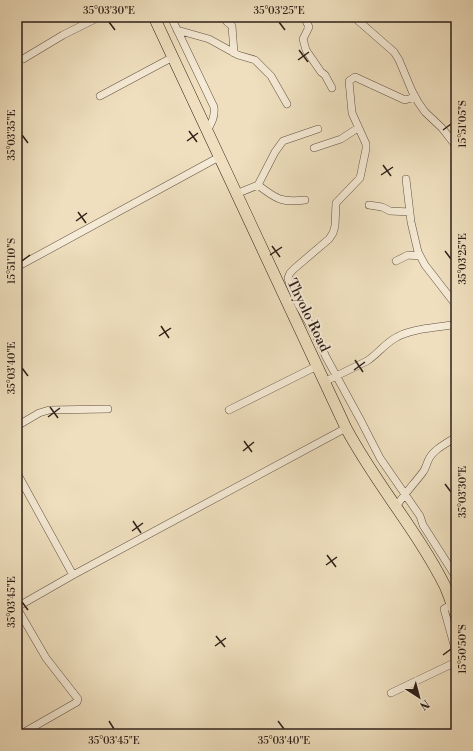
<svg xmlns="http://www.w3.org/2000/svg" width="473" height="751" viewBox="0 0 473 751" font-family="'Libre Bodoni',serif">
  <style>
    .lines { fill: none; stroke-linecap: round; stroke-linejoin: round }
    .minor-casing { stroke: #5f5043; stroke-width: 8 }
    .trunk-casing { stroke: #2f201a; stroke-width: 12 }
    .minor { stroke: #f5ead5; stroke-width: 7 }
    .trunk { stroke: #efdfbe; stroke-width: 11 }
    .ticks { fill: none; stroke: #2f201a; stroke-width: 1.5 }
    .labels { text-anchor: middle; stroke-width: 4; stroke-linejoin: round; paint-order: stroke }
    .street-label { font-size: 14px; fill: #2f201a; stroke: #f5ead5 }
    .neatline { fill: none; stroke: #2f201a; stroke-width: 1.5 }
    .ticks-label { font-size: 10px; text-anchor: middle; fill: #2f201a }
  </style>
  <rect width="100%" height="100%" fill="#efdfbe"/>
  <filter id="stains"><feTurbulence type="fractalNoise" baseFrequency=".005" numOctaves="4"/><feColorMatrix values="0 0 0 0 .2 0 0 0 0 .09 0 0 0 0 .02 0 0 0 .5 -.17"/></filter>
  <radialGradient id="worn" r=".72"><stop offset=".6" stop-color="#630" stop-opacity="0"/><stop offset="1" stop-color="#630" stop-opacity=".3"/></radialGradient>
  <g class="lines">
    <g class="minor-casing">
      <path id="minor" d="M171,17L214,107C215,117 212,122 207,131
        M224,17L227,22L232,26L234,53
        M304,17L309,27L303,39L306,50L321,72L325,75L332,88
        M354,17L394,52L399,60L412,91L418,102L425,112L442,128L456,146
        M177,30L209,39L238,55L255,60L271,76L287,104
        M23,59L63,35L99,17
        M100,96L173,57
        M415,97L405,100L355,77L349,81L352,113L366,144V149L360,178L336,203L335,226L333,233L329,239L295,268L290,273L288,278L290,285L298,304L316,335L326,357L361,421L380,458L420,516L423,525L456,577
        M314,148L341,139L358,128
        M406,179L411,222L418,252L425,265L456,305
        M258,185C276,199 282,203 305,200
        M236,194L258,185L275,152L283,141L318,129
        M369,205L382,207L390,211L410,212
        M396,261L408,255L420,256
        M17,267L219,157
        M324,382L367,361C378,354 385,343 397,337C413,328 438,328 456,324
        M229,410L317,366
        M17,426L39,413L49,410L108,409
        M17,473L73,575
        M396,507C404,494 414,484 423,472C426,468 426,465 428,461C432,450 447,443 456,437
        M452,604L444,609L456,652
        M17,607L73,575L346,428
        M17,608L46,658L78,699L77,702L21,734
        M391,693L456,662"/>
    </g>
    <g class="trunk-casing">
      <path id="trunk" d="M154,17L346,428C375,483 417,530 445,586C449,595 452,605 456,615"/>
    </g>
    <use href="#minor" class="minor"/>
    <use href="#trunk" class="trunk"/>
  </g>
  <path class="ticks" d="M109,22L115,30M279,22L285,30M299,50L308,62M298,60L309,52M443,130L451,124M189,131L197,142M22,135L28,143M187,141L198,133M383,165L391,176M381,175L393,167M78,212L86,223M76,221L87,213M272,246L280,257M445,251L451,259M270,255L282,247M22,261L30,255M161,326L169,338M159,336L171,328M355,360L363,372M22,368L28,376M354,370L365,362M50,407L58,418M48,417L60,408M244,441L252,452M243,451L254,442M445,484L451,492M133,521L141,533M132,531L143,523M327,555L336,567M326,565L337,557M22,602L28,610M216,636L225,647M215,646L226,638M443,655L451,649M109,721L114,729M278,721L284,729"/>
  <g class="labels">
    <g class="street-label">
      <text transform="translate(309 315) rotate(64)" y="5">Thyolo Road</text>
    </g>
  </g>
  <rect width="473" height="751" fill="none" stroke="#efdfbe" stroke-width="44"/>
  <g transform="translate(419 697) rotate(144)" stroke="#f5ead5" stroke-width="3" paint-order="stroke">
  <path d="M0-3L7 15L0 10L-7 15Z" fill="#2f201a"/>
  <text y="-6" font-size="11" font-weight="bold" text-anchor="middle" fill="#2f201a">N</text>
  </g>
  <rect x="22" y="22" width="429" height="707" class="neatline"/>
  <g class="ticks-label">
    <text x="109" y="14">35°03'30"E</text>
    <text x="279" y="14">35°03'25"E</text>
    <text transform="translate(462 124) rotate(-90)" y="4">15°51'05"S</text>
    <text transform="translate(11 135) rotate(-90)" y="4">35°03'35"E</text>
    <text transform="translate(462 259) rotate(-90)" y="4">35°03'25"E</text>
    <text transform="translate(11 261) rotate(-90)" y="4">15°51'10"S</text>
    <text transform="translate(11 368) rotate(-90)" y="4">35°03'40"E</text>
    <text transform="translate(462 492) rotate(-90)" y="4">35°03'30"E</text>
    <text transform="translate(11 602) rotate(-90)" y="4">35°03'45"E</text>
    <text transform="translate(462 649) rotate(-90)" y="4">15°50'50"S</text>
    <text x="114" y="744">35°03'45"E</text>
    <text x="284" y="744">35°03'40"E</text>
  </g>
  <rect width="100%" height="100%" filter="url(#stains)"/>
  <rect width="100%" height="100%" fill="url(#worn)"/>
</svg>
